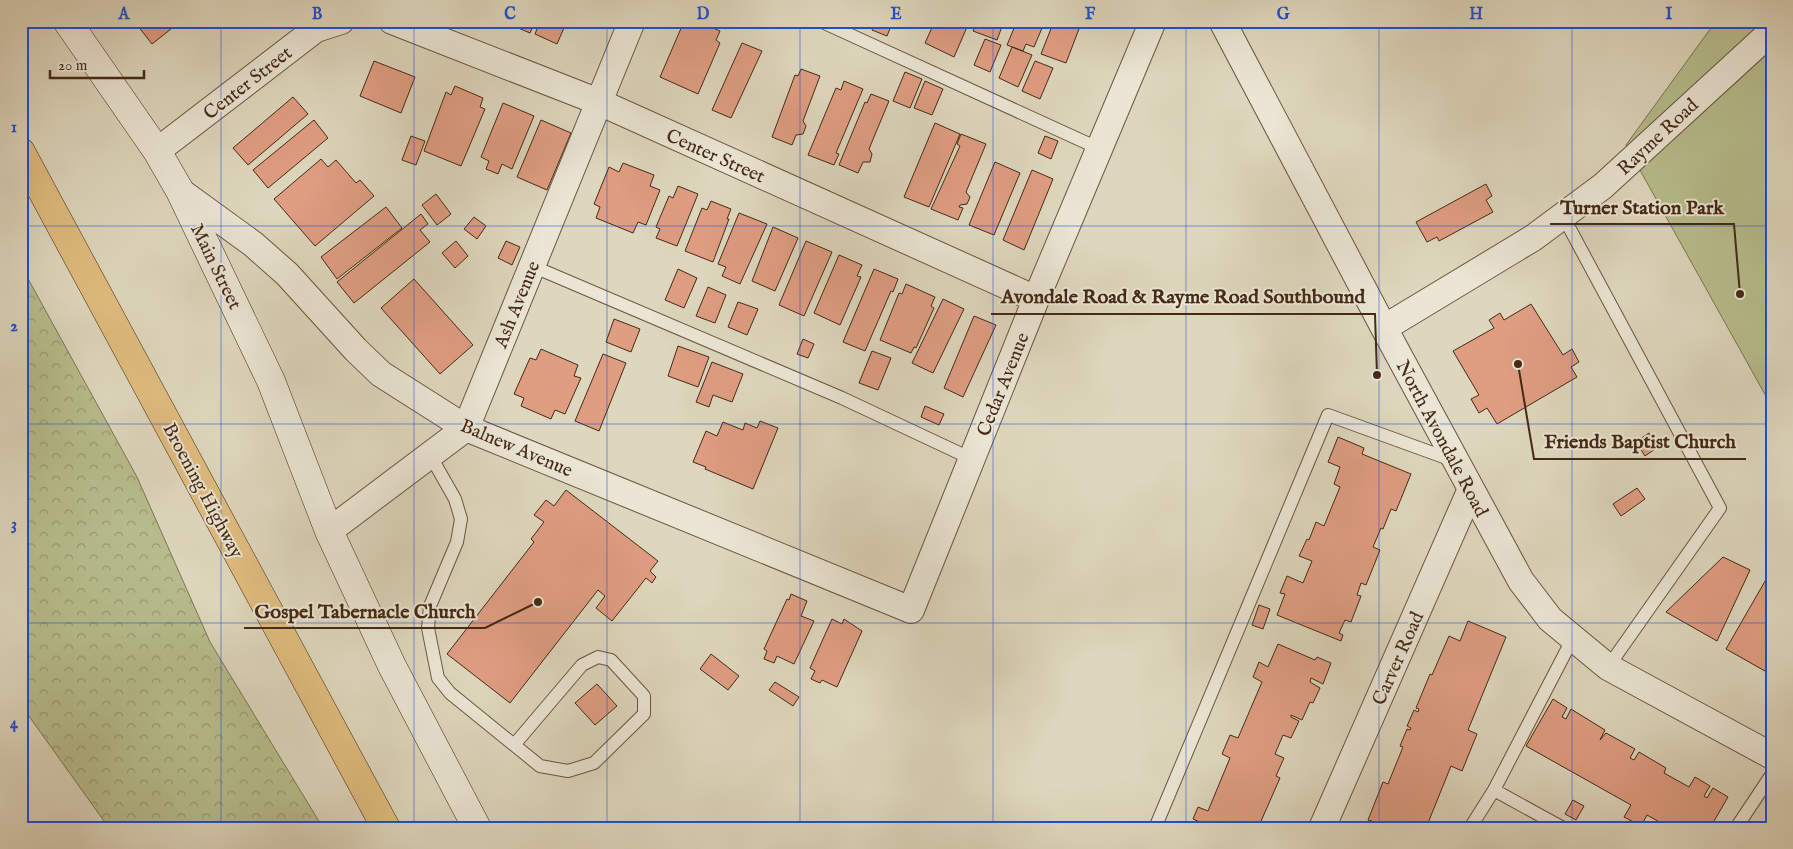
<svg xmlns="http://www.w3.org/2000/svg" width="1793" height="849" viewBox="0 0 1793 849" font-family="'IM FELL English',serif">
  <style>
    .forest { fill: url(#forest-crowns); stroke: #7e7351 }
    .park { fill: #b7bd8d; stroke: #7e7351 }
    .building { fill: #df9d82; stroke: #452915 }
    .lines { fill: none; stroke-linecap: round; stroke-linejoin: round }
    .lane-casing { stroke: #6b543f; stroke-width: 14 }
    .street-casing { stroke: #6b543f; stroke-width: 28 }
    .secondary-casing { stroke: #452915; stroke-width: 29 }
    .primary-casing { stroke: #452915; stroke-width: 29 }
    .lane { stroke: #eae5d4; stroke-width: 12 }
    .street { stroke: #eae5d4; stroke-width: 26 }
    .secondary { stroke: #eae5d4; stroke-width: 28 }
    .primary { stroke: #dfbc7e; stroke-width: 28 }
    .grid { fill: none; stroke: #1d4ed8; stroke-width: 1; stroke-opacity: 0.55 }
    .labels { text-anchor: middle; stroke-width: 4; stroke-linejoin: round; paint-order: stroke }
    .street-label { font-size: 19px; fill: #452915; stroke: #eae5d4 }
    .leader { fill: none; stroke: #452915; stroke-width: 2 }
    .callout-dot { fill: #452915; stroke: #eae5d4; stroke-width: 2 }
    .callout-label { font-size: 20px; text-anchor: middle; font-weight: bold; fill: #452915; stroke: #eae5d4; stroke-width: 4; stroke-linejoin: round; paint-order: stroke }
    .neatline { fill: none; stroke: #1d4ed8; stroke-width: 2 }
    .grid-label { font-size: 16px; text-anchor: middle; font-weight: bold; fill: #1d4ed8 }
  </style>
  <defs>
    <pattern id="forest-crowns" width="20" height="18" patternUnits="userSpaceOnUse" patternTransform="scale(1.25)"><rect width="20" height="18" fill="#b7bd8d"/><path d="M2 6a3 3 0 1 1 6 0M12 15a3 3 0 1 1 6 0" fill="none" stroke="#979a72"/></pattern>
  </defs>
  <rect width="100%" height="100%" fill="#ded7bd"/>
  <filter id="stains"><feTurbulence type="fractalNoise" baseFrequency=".004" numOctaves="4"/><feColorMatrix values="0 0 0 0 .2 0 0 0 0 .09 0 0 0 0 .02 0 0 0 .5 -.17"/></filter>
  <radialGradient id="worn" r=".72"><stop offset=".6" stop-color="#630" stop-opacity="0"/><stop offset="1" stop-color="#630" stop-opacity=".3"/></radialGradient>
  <path class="forest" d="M21,266L137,477L210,642L323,828H109L21,705Z"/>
  <path class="park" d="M1716,21H1772V407L1626,145Z"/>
  <path class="building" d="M134,21H181L152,44Z
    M510,21H535L530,33L509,24Z
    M540,21H567L557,44L535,34Z
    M687,21H697L720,31L716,40L720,43L698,94L660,77L682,26L684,27Z
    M875,21H893L887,36L872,30Z
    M935,21H954L967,27L954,57L925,43Z
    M977,21H1004L997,40L973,31Z
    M1017,21H1045L1034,47L1026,44L1023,51L1007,45Z
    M1054,21H1082L1066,63L1041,54Z
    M985,39L1001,45L990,72L974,65Z
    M742,43L762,51L731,118L712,110Z
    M1012,47L1032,55L1018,87L999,78Z
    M374,61L415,77L401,113L360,96Z
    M1035,61L1053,68L1040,99L1022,91Z
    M801,69L820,76L803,121L806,126L803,134L796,135L792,145L772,137L795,75L798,76Z
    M905,72L922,79L910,108L893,101Z
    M844,81L863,89L836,153L839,154L834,165L808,155L836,88L841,90Z
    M925,81L943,89L932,115L914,108Z
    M455,86L483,98L480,107L485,109L461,166L424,151L446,92L451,95Z
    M871,94L889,101L869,149L872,154L870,162H863L858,173L839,165L865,102L867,103Z
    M293,97L308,114L248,165L233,148Z
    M503,103L534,116L512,169L502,164L498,174L486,169L489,161L481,157Z
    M314,120L328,138L268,188L253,170Z
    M541,120L571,133L547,190L517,177Z
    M935,123L960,134L929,207L904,197Z
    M961,134L986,144L966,192L970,197L967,204L960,205L959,207L963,208L958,220L931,209L960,146L957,144Z
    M411,136L425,141L416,165L402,160Z
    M1045,136L1058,141L1051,159L1038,153Z
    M321,159L328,167L336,160L356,183L360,180L374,196L315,246L274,199Z
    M995,162L1020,173L994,235L969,225Z
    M623,163L654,175L650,186L660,190L646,225L638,222L633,233L596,218L600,207L594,204L609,167L619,172Z
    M1032,170L1053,179L1024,250L1003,240Z
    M1486,184L1492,196L1486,200L1493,212L1439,241L1437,237L1427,242L1416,222Z
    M678,186L698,194L677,246L656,238L660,229L656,227L669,196L673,198Z
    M436,194L451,214L437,225L422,205Z
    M711,201L731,209L727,219H729L713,262L685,251L702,208L707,210Z
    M386,207L402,228L337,279L321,257Z
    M739,213L767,224L740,284L722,276L726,267L718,264Z
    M421,214L428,224L420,230L430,242L354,303L337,282Z
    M474,217L486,226L477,239L464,229Z
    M773,227L798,238L775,291L752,281Z
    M456,241L468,256L455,268L442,253Z
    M506,241L520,247L512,265L498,258Z
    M806,241L832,252L804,316L779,305Z
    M839,255L862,265L857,276L861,277L840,325L814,313Z
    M678,269L697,278L684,308L665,300Z
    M874,269L898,279L893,292L891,291L865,351L843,342Z
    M414,279L473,345L440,374L381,308Z
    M906,284L935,297L931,306L934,308L916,348L914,347L911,353L880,340L899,293L902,294Z
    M708,287L726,295L715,323L696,316Z
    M943,299L964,309L933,373L912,363Z
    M738,302L758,309L747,335L728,327Z
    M1531,304L1563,355L1572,349L1579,362L1571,367L1577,377L1497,424L1487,408L1479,413L1471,399L1479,395L1453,351L1494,328L1489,320L1500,313L1504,320Z
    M974,316L996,325L963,397L944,388Z
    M614,319L640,329L631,352L606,342Z
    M803,339L814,344L808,358L797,354Z
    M678,346L709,357L698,387L668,376Z
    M541,349L578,365L574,376L581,378L565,414L555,410L551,419L521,406L524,398L514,394L530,358L536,360Z
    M872,351L891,358L878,390L859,383Z
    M603,354L626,363L599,431L575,421Z
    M712,362L743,374L732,402L713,395L709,407L696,402Z
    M925,406L944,414L939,425L921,417Z
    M760,421L778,428L753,489L705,469L706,467L693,462L706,431L717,436L723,422L743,430L745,423L757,428Z
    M1649,433L1658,447L1645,456L1636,442Z
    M1338,437L1364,448L1362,454L1411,474L1396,511L1391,509L1383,529L1381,528L1373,547L1380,550L1366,585L1361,583L1357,595L1361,596L1351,622L1345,620L1339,633L1343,635L1341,641L1277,615L1285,594L1280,593L1287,576L1303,583L1312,561L1299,556L1307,539L1309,540L1316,522L1324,526L1340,487L1334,484L1340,467L1328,462Z
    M1637,488L1645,499L1621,516L1613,504Z
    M566,490L658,561L650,571L656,577L652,583L646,578L612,621L596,608L605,596L598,590L510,703L447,654L534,542L531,539L544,522L534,515L546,500L554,506Z
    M1723,557L1750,570L1717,641L1666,612Z
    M1772,569V675L1726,649Z
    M791,594L807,601L801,616L814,621L794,664L777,656L774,663L764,659L767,651L764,649L787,599L789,600Z
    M1259,605L1270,609L1263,629L1252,625Z
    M832,619L842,624L844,619L862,631L837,687L822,680L820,683L811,679L815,671L810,668Z
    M1468,621L1506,637L1468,730L1477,734L1462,771L1451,766L1428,823L1436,828H1391L1385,825L1383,828H1378L1371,825L1372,821L1368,820L1383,782L1388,784L1403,747L1400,746L1407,729L1410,730L1411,728L1407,726L1414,710L1418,712L1419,709L1416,708L1430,674L1432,675L1449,636L1460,641Z
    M1278,644L1315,660L1317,657L1331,663L1323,684L1311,678L1310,682L1320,688L1313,703L1310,702L1302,720L1291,715V717L1299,721L1291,738L1283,735L1275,754L1284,758L1276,776L1280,778L1258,828L1244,826V828H1200L1202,823L1193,819L1198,807L1208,811L1230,758L1222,754L1230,735L1238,738L1262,682L1253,677L1259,662L1268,667Z
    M711,654L739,676L728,690L700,669Z
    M775,682L799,697L793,706L769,690Z
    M597,684L617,706L595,725L575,703Z
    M1553,699L1567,708L1562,717L1566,719L1571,709L1605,730L1600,740L1606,733L1635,749L1630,758L1634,760L1639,752L1666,768L1664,773L1689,787L1695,777L1710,786L1704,796L1707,798L1713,788L1728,797L1710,828H1670L1647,815L1641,826L1624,817L1631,805L1526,746Z
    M1573,800L1584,806L1576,820L1565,814Z"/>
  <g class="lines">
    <g class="lane-casing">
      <path id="lane" d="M820,21L1100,149
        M1563,216L1720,508L1608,667
        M532,266L842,398L972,459
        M430,455L455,499L461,519L457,542L430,606L428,628L438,678L450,693L540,766L568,771L594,763L644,714V696L611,660L598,657L582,665L514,745
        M1494,790L1563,828
        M1155,828L1328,415L1452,460
        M1470,828L1494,790L1573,638
        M1736,828L1772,774"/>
    </g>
    <g class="street-casing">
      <path id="street" d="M392,21L599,102L1036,299
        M1222,21L1384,328L1521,581L1550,619L1608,667L1772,756
        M157,151L316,29L341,21
        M180,191L253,244L287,274L356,350L381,374L466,428L911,610L1036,299L1153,21
        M1384,328L1533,238L1603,186L1772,31
        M329,531L466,428L632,21
        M1322,828L1471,489"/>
    </g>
    <g class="secondary-casing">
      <path id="secondary" d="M67,21L157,151L180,191L271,381L329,531L392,666L477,828"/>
    </g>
    <g class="primary-casing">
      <path id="primary" d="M21,152L386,828"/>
    </g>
    <use href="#lane" class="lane"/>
    <use href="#street" class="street"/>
    <use href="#secondary" class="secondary"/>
    <use href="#primary" class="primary"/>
  </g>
  <path class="grid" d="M221,21V828M414,21V828M607,21V828M800,21V828M993,21V828M1186,21V828M1379,21V828M1572,21V828M21,226H1772M21,424H1772M21,623H1772"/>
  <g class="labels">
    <g class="street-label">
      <text transform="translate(247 82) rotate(-38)" y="7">Center Street</text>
      <text transform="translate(1657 136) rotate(-43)" y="7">Rayme Road</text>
      <text transform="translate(716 155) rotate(24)" y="7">Center Street</text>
      <text transform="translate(217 266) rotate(64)" y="7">Main Street</text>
      <text transform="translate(516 304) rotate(-68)" y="7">Ash Avenue</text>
      <text transform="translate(1002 384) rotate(-68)" y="7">Cedar Avenue</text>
      <text transform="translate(1443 438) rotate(62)" y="7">North Avondale Road</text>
      <text transform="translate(517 447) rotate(23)" y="7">Balnew Avenue</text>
      <text transform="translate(204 490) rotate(62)" y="7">Broening Highway</text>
      <text transform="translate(1397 658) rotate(-66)" y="7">Carver Road</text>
    </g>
  </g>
  <path class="leader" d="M1740 294L1734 224H1550M1377 375L1375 314H991M1518 364L1534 459H1746M538 602L485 628H244"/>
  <g class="callout-dot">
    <circle cx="1740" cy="294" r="5"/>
    <circle cx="1377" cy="375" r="5"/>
    <circle cx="1518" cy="364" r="5"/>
    <circle cx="538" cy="602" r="5"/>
  </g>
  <g class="callout-label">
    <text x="1642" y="214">Turner Station Park</text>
    <text x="1183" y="303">Avondale Road &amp; Rayme Road Southbound</text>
    <text x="1640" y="448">Friends Baptist Church</text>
    <text x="365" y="618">Gospel Tabernacle Church</text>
  </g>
  <rect width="1793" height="849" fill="none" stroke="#ded7bd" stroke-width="55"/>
  <path d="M50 70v8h94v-8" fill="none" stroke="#452915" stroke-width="2.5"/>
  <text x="58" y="70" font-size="15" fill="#452915" stroke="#eae5d4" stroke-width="4" paint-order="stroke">20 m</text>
  <rect x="28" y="28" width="1738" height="794" class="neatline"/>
  <g class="grid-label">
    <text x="124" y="19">A</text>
    <text x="317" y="19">B</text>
    <text x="510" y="19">C</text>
    <text x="703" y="19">D</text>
    <text x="896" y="19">E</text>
    <text x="1090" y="19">F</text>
    <text x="1283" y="19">G</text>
    <text x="1476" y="19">H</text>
    <text x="1669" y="19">I</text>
    <text x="14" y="132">1</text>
    <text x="14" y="331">2</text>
    <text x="14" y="529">3</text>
    <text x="14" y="728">4</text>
  </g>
  <rect width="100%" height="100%" filter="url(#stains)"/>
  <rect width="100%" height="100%" fill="url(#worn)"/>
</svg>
